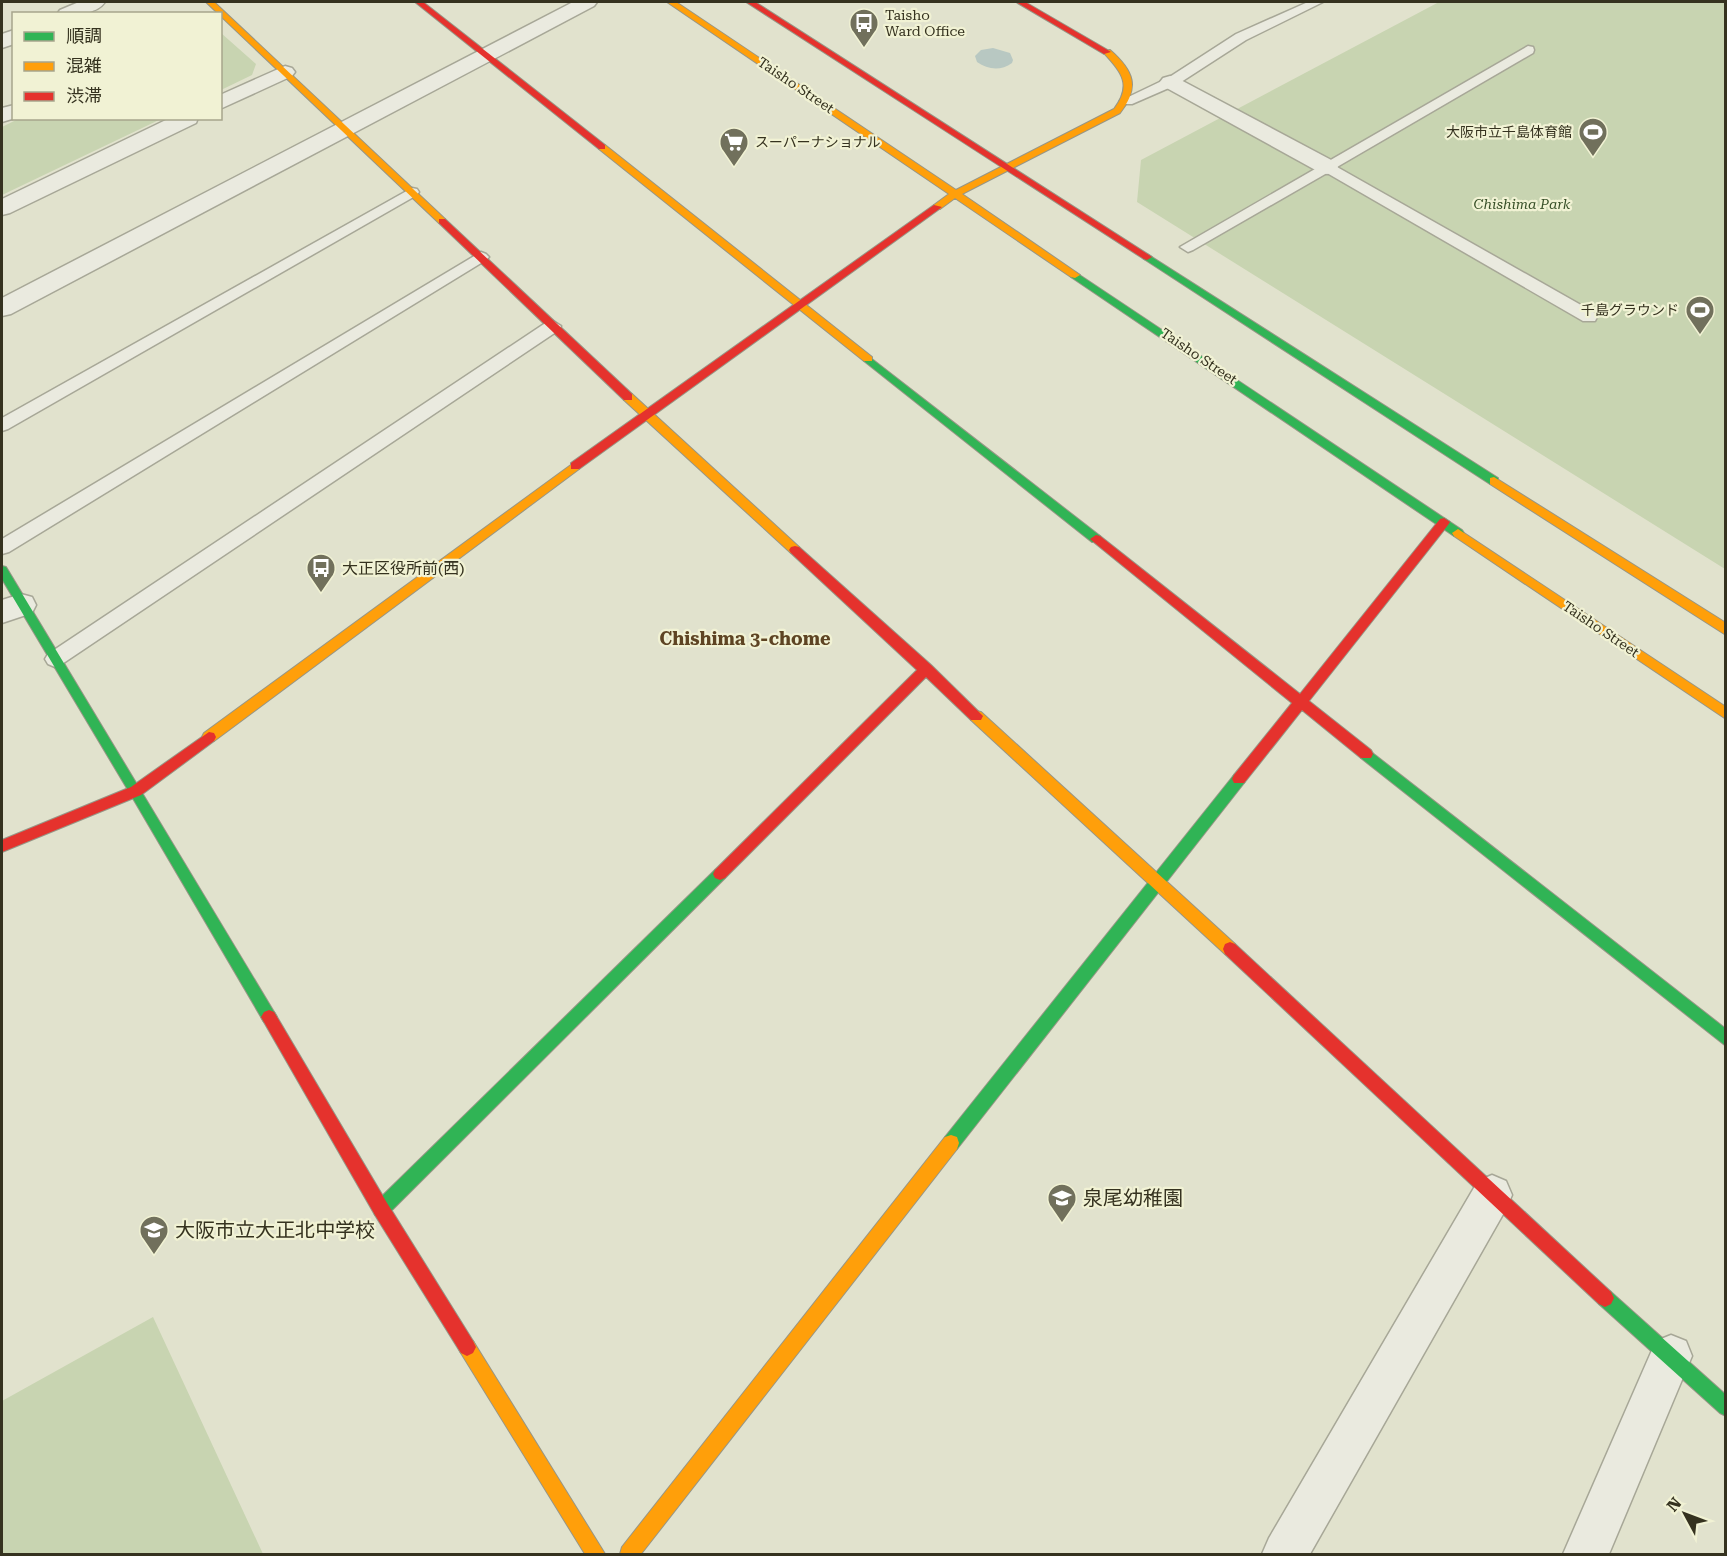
<svg xmlns="http://www.w3.org/2000/svg" width="1727" height="1556" viewBox="0 0 1727 1556" font-family="'Roboto Serif','Noto Sans JP',serif">
  <style>
    .green { fill: #c8d4b1 }
    .water { fill: #b8c8c2 }
    .lines { fill: none; stroke-linecap: round; stroke-linejoin: round }
    .lane-casing { stroke: #a7a797; stroke-width: 3 }
    .street-casing { stroke: #a7a797; stroke-width: 3 }
    .fast-casing { stroke: #979686; stroke-width: 2 }
    .slow-casing { stroke: #979686; stroke-width: 2 }
    .jam-casing { stroke: #979686; stroke-width: 2 }
    .lane { fill: #eaeadf; fill-rule: evenodd }
    .street { fill: #eaeadf; fill-rule: evenodd }
    .fast { fill: #30b455; fill-rule: evenodd }
    .slow { fill: #ff9f0a; fill-rule: evenodd }
    .jam { fill: #e5322d; fill-rule: evenodd }
    .labels { text-anchor: middle; stroke-width: 4.5; stroke-linejoin: round; paint-order: stroke }
    .far-poi-label { font-size: 14px; fill: #35321f; stroke: #f1f2d4; text-anchor: start }
    .far-street-label { font-size: 14px; fill: #35321f; stroke: #f1f2d4 }
    .far-park-label { font-size: 14px; font-style: italic; fill: #385028; stroke: #f1f2d4 }
    .poi-label { font-size: 16px; fill: #35321f; stroke: #f1f2d4; text-anchor: start }
    .neighbourhood-label { font-size: 18px; font-weight: bold; fill: #5e4423; stroke: #f1f2d4 }
    .near-poi-label { font-size: 20px; fill: #35321f; stroke: #f1f2d4; text-anchor: start }
  </style>
  <rect width="100%" height="100%" fill="#e1e2cd"/>
  <path class="green" d="M1439,2H1725V569L1137,202L1141,160Z
    M221,33L256,64L252,75L221,90Z
    M20,118H161V119L2,195V127Z
    M153,1317L263,1554H2V1401Z"/>
  <path class="water" d="M993,48L1010,53L1013,60L1012,63C1001,71 988,70 977,62L975,56L981,50Z"/>
  <g class="lines">
    <g class="lane-casing">
      <path id="lane" d="M1308,2H1323L1246,40L1178,84L1132,104H1122L1120,101L1168,78L1236,34Z
        M1528,46L1533,47L1534,50L1533,53L1337,167L1595,313L1597,317L1595,321H1583L1327,173L1193,250L1188,252L1180,247Z
        M412,188L417,189L419,192L417,195L8,429L2,431V418Z
        M481,252L486,254L489,257L486,260L9,552L2,554V539Z
        M553,321L561,326L559,330L62,664L55,667L48,664L45,659L48,654L547,322Z"/>
    </g>
    <g class="street-casing">
      <path id="street" d="M79,2H105C95,16 73,14 57,14L60,10Z
        M573,2H597L594,6L11,314L2,316V298Z
        M14,30V44L2,48V34Z
        M285,66L292,68L295,72L292,76L220,109V95Z
        M1170,76L1177,78L1335,162L1338,167L1335,172L1327,174L1319,172L1163,86L1160,82L1163,78Z
        M14,105L15,118L2,122V108Z
        M170,118H198L196,123L10,213L2,215V199Z
        M21,594L32,597L36,605L32,613L2,623V600Z
        M1492,1175L1506,1181L1512,1195L1506,1209L1310,1554H1262L1269,1538L1478,1181Z
        M1671,1335L1686,1341L1692,1356L1609,1554H1563L1656,1341Z"/>
    </g>
    <g class="fast-casing">
      <path id="fast" d="M1147,254L1498,478V484H1490L1144,259L1142,257Z
        M1075,272L1462,530L1464,533L1462,536H1454L1071,277L1070,275Z
        M868,356L1100,536L1102,539L1100,542H1092L864,361L863,359Z
        M2,566L6,567L274,1012L277,1017L274,1022L269,1024L264,1022L131,795L2,579Z
        M1366,748L1726,1029V1046L1361,758L1359,754L1361,750Z
        M1239,773L1244,775L1246,779L1244,783L957,1149L951,1151L945,1149L943,1143L945,1137L1234,775Z
        M720,868L725,870L727,874L725,878L387,1215L381,1217L375,1215L373,1209L375,1203L715,870Z
        M1605,1289L1611,1292L1726,1395V1416L1720,1413L1599,1304L1596,1298L1599,1292Z"/>
    </g>
    <g class="slow-casing">
      <path id="slow" d="M206,2H214L445,219V223H439Z
        M667,2H676L956,190L1114,109C1133,84 1121,72 1103,52L1110,50C1134,71 1140,87 1120,113L962,194L1080,275L1075,278L1071,277L955,198L940,209H934V205L949,194Z
        M599,145H605L872,357V361H864L599,149Z
        M628,393L632,394L799,547L801,550L799,553H791L624,400V394Z
        M575,462L581,466L579,469L214,741H204L202,737L204,733Z
        M1494,477L1726,623V635L1490,484V478Z
        M1458,529L1726,707V719L1454,536L1452,533Z
        M976,711L981,712L1235,944L1237,949L1235,954L1230,956L1225,954L971,720L969,716L971,712Z
        M951,1135L957,1137L959,1143L957,1149L641,1554H620L622,1547L945,1137Z
        M467,1338L473,1341L605,1554H585L461,1353L458,1347L461,1341Z"/>
    </g>
    <g class="jam-casing">
      <path id="jam" d="M415,2H423L605,145V149H599Z
        M746,2H755L1152,257L1147,260L1144,259Z
        M1016,2H1025L1111,52L1104,54Z
        M934,205L942,207L579,469H571V463Z
        M439,219H445L632,394V400H624L439,223Z
        M1444,518L1450,522L1448,525L1309,701L1371,750L1373,754L1371,758H1361L1302,710L1244,783H1234L1232,779L1234,775L1292,703L1090,539L1096,535L1100,536L1300,694L1440,519Z
        M795,546L799,547L931,665L983,716L981,720H971L926,677L725,878L720,880L715,878L713,874L715,870L917,670L791,553L789,550L791,547Z
        M209,732L214,733L216,737L214,741L141,795L2,852V840L131,787Z
        M1230,942L1235,944L1611,1292L1614,1298L1611,1304L1605,1307L1599,1304L1225,954L1223,949L1225,944Z
        M269,1010L274,1012L387,1203L473,1341L476,1347L473,1353L467,1356L461,1353L375,1215L264,1022L261,1017L264,1012Z"/>
    </g>
    <use href="#lane" class="lane"/>
    <use href="#street" class="street"/>
    <use href="#fast" class="fast"/>
    <use href="#slow" class="slow"/>
    <use href="#jam" class="jam"/>
  </g>
  <defs>
    <g id="bus-pin" transform="scale(1.5)"><path d="M0 17L-7.5 6A9.5 9.5 0 1 1 7.5 6Z" fill="#71705c" stroke="#f1f2d4"/><path d="M-5-6H5V4H4V6H2V4H-2V6H-4V4H-5ZM-3.5-4V0h7V-4ZM-3.5 1.2v1.5H-2V1.2ZM2 1.2v1.5H3.5V1.2Z" fill="#fff"/></g>
    <g id="stadium-pin" transform="scale(1.5)"><path d="M0 17L-7.5 6A9.5 9.5 0 1 1 7.5 6Z" fill="#71705c" stroke="#f1f2d4"/><path d="M0-5a6.5 5 0 1 0 0 10a6.5 5 0 1 0 0-10ZM-3.5-1.8h7v3.6h-7Z" fill="#fff"/></g>
    <g id="supermarket-pin" transform="scale(1.5)"><path d="M0 17L-7.5 6A9.5 9.5 0 1 1 7.5 6Z" fill="#71705c" stroke="#f1f2d4"/><path d="M-6-5.5h2.5l.6 2H6L4.5 2H-2.5L-4.4-4H-6ZM-1.5 3.2a1.3 1.3 0 1 0 .1 0ZM3 3.2a1.3 1.3 0 1 0 .1 0Z" fill="#fff"/></g>
    <g id="school-pin" transform="scale(1.5)"><path d="M0 17L-7.5 6A9.5 9.5 0 1 1 7.5 6Z" fill="#71705c" stroke="#f1f2d4"/><path d="M0-5L7-2L0 1L-7-2ZM-4 1L0 2.5L4 1V4Q0 6-4 4Z" fill="#fff"/></g>
  </defs>
  <g fill-rule="evenodd">
    <use href="#bus-pin" x="864" y="23"/>
    <use href="#stadium-pin" x="1593" y="132"/>
    <use href="#supermarket-pin" x="734" y="142"/>
    <use href="#stadium-pin" x="1700" y="310"/>
    <use href="#bus-pin" x="321" y="568"/>
    <use href="#school-pin" x="1062" y="1198"/>
    <use href="#school-pin" x="154" y="1230"/>
  </g>
  <g class="labels">
    <g class="far-poi-label">
      <text x="885" y="20">Taisho<tspan x="885" dy="16">Ward Office</tspan></text>
      <text x="1572" y="137" text-anchor="end">大阪市立千島体育館</text>
      <text x="755" y="147">スーパーナショナル</text>
      <text x="1679" y="315" text-anchor="end">千島グラウンド</text>
    </g>
    <g class="far-street-label">
      <text transform="translate(796 85) rotate(34)" y="5">Taisho Street</text>
      <text transform="translate(1199 356) rotate(34)" y="5">Taisho Street</text>
      <text transform="translate(1601 629) rotate(34)" y="5">Taisho Street</text>
    </g>
    <g class="far-park-label">
      <text x="1522" y="209">Chishima Park</text>
    </g>
    <g class="poi-label">
      <text x="342" y="574">大正区役所前(西)</text>
    </g>
    <g class="neighbourhood-label">
      <text x="745" y="645">Chishima 3-chome</text>
    </g>
    <g class="near-poi-label">
      <text x="1083" y="1205">泉尾幼稚園</text>
      <text x="175" y="1237">大阪市立大正北中学校</text>
    </g>
  </g>
  <rect width="1727" height="1556" fill="none" stroke="#35321f" stroke-width="6"/>
  <rect x="12" y="12" width="210" height="108" fill="#f1f2d4" stroke="#a6a58c" stroke-width="1.5"/>
  <rect x="24" y="32" width="30" height="9" fill="#30b455" stroke="#a6a58c" stroke-width="1.5"/>
  <text x="66" y="42" font-size="18" fill="#35321f">順調</text>
  <rect x="24" y="62" width="30" height="9" fill="#ff9f0a" stroke="#a6a58c" stroke-width="1.5"/>
  <text x="66" y="72" font-size="18" fill="#35321f">混雑</text>
  <rect x="24" y="92" width="30" height="9" fill="#e5322d" stroke="#a6a58c" stroke-width="1.5"/>
  <text x="66" y="102" font-size="18" fill="#35321f">渋滞</text>
  <g transform="translate(1685 1514) rotate(311)" stroke="#f1f2d4" stroke-width="4.5" paint-order="stroke">
  <path d="M0-4.5L10 22L0 15L-10 22Z" fill="#35321f"/>
  <text y="-9" font-size="16" font-weight="bold" text-anchor="middle" fill="#35321f">N</text>
  </g>
</svg>
